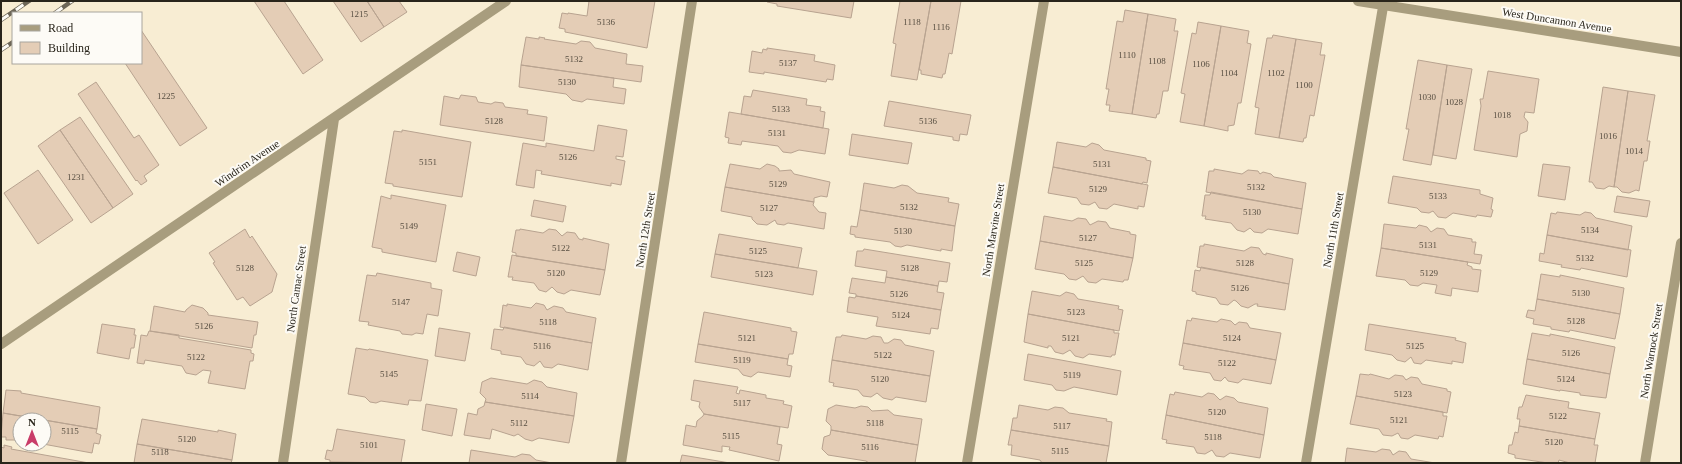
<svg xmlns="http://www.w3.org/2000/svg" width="1682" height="464" viewBox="0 0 1682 464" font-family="Georgia,serif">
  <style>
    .building { fill: #e4cdb6; stroke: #b8a390 }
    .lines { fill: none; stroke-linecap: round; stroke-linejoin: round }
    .minor { stroke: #a89d7e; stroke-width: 10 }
    .rail-casing { stroke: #6d6657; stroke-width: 4.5 }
    .rail { stroke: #fdfbf6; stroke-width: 3; stroke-dasharray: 9; stroke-linecap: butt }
    .labels { text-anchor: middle; stroke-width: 4; stroke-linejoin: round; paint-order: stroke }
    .number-label { font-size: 9px; fill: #584f42 }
    .street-label { font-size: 11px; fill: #29251b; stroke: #fdfbf6 }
  </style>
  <rect width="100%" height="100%" fill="#f8edd3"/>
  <path class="building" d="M254,1H284L323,60L303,74Z
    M333,1H367L384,27L361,42Z
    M367,1H399L407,12L384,27Z
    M589,1H655L647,48L565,32V29L559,28L562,13L568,14V13L587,16Z
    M768,1H854L851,18L777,6V4L767,2Z
    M900,1H931L917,80L891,76L896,44L893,43Z
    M931,1H961L952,54L949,53L945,74H943L942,78L921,74V70H919Z
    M1125,10L1148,14L1132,114L1109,111L1110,105H1106L1109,89H1106L1117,21L1123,22Z
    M1148,14L1176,19L1174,31H1178L1168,91H1163L1159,114H1157L1156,118L1132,114Z
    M1198,22L1221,26L1204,126L1180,122L1185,94L1181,93L1192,33L1196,34Z
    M1221,26L1249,31L1247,43L1251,44L1241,103H1238L1234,125L1228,126V131L1204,126Z
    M141,30L207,128L180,146L125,63H141Z
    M1273,35L1296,39L1279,138L1255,134L1259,108L1255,107L1267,38H1272Z
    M526,37L539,39V37L545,38L544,39L576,44L581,41L590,42L595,48L627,54L626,64L643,66L641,82L521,65Z
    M1296,39L1322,43L1320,55H1325L1314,116L1310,115L1306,138H1304L1303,142L1279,138Z
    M767,48L815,55L814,61L835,65L833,80L827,79L826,82L764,72V74L749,72L752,51L762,53L763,49L767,50Z
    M1418,60L1447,65L1431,165L1403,160L1409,129H1406Z
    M521,65L614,78L613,87L626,89L624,104L587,99L582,102L572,100L566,94L519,87Z
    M1447,65L1472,69L1456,159L1433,155Z
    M1488,71L1539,79L1534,113L1525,112L1524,117L1528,122L1527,131L1520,134L1517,157L1474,150L1481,106L1480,99H1483Z
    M96,82L134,138L139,135L159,165L144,176L147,181L141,185L137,180L136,181L78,94Z
    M1603,87L1628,91L1614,187L1609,186L1604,189L1596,188L1592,182H1589Z
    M753,90L807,99L806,105L821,107L820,111L825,112L823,128L741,114L744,96L751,97Z
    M1628,91L1655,95L1647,141H1650L1647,161H1644L1639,191L1636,190L1629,193L1622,192L1617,187H1614Z
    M461,95L476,97L478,102L491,104L495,102L503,103L505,107L528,110L527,114L547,117L544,141L440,125L444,96L459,99Z
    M889,101L971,115L967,135L960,134L959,141L953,140V137L884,126Z
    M729,112L829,129L825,154L799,150L791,153L783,152L778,146L742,141L741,145L728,143L729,138L725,137Z
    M80,117L133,194L113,208L60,130Z
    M598,125L627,130L623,157L616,156V159L625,161L621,185L611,183V186L541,174L542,171L536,170L534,188L516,185L523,143L546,147V143L594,151Z
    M60,130L113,208L91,223L38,146Z
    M402,130L471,142L462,197L393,186V184L385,183L394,131L402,132Z
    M852,134L912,143L908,164L849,155Z
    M1057,142L1086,147L1092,143L1099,145L1104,150L1146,158V160L1151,161L1147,183L1143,182L1142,184L1053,167Z
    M730,164L760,169L767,164L775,166L779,169V171L791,170L794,174L830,182L827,197L821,196L814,198V202L725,187Z
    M1543,164L1570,167L1565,200L1538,196Z
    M1053,167L1148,185L1144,207L1138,206V209L1114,204L1107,209L1099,208L1095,202L1089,205L1081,204L1077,198L1048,193Z
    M1214,169L1242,174L1248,170L1258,171L1260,174L1263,172L1271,174L1274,177L1306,183L1302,209L1206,192L1209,171H1214Z
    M38,170L73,220L38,244L4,193Z
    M1393,176L1480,190V194L1493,198L1491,209L1493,210L1491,217L1477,215L1476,217L1453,213L1446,218L1438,217L1433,211L1429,213L1421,212L1417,208L1388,203Z
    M864,183L894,188L902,185L908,186L917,193L949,198L948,202L959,204L955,226L860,210Z
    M725,187L814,202L813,205L819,212L826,213L824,229L788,223L784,225L777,224L775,220L767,225L757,224L752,219V217L721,211Z
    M1211,192L1302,209L1298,234L1268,229L1262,233L1254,232L1250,228L1244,232L1237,230L1231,223L1205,219L1206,216H1202L1205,195H1210Z
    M391,195L446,205L436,262L382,252V249L372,247L381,196L391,199Z
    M1617,196L1650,201L1647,217L1614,212Z
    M534,200L566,206L563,222L531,216Z
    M860,210L955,226L952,251L941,249V251L907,245L901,247L895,246L890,242L855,237V235L850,234L851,226L857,227Z
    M1557,212L1580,215L1585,212L1591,213L1596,218L1632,226L1628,250L1547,235L1551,213L1556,214Z
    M1044,216L1072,221L1078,218L1086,219L1090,225L1098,221L1106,222L1110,228L1130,232V234L1136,235L1133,258L1040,241Z
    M1384,224L1416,228L1419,225L1427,227L1431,232L1437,228L1444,229L1448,235L1472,239V242H1476L1474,254L1482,255L1480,264L1381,248Z
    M245,229L250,238L252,236L277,274L272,292L250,306L243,297L237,300L213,263L215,262L209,253Z
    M520,229L543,233L549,229L556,230L562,236L567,232L575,233L579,239L583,240V238L609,244L605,270L516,256V253L512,252L516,230H520Z
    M719,234L802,248L798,268L715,254Z
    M1547,235L1631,250L1627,277L1581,268L1580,270L1561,267L1562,265L1539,261L1540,253L1544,254Z
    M1040,241L1133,258L1128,280H1124L1123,282L1102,279L1096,283L1088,282L1083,276L1076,280L1069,279L1064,274L1035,269Z
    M1204,244L1244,251L1251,247L1259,248L1263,254L1266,255V253L1293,259L1289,284L1197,267L1200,246H1204Z
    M1381,248L1468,262L1467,265L1472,267V269L1481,270L1478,292L1452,288L1451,296L1435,293L1437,285L1423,283L1418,286L1410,285L1405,280L1376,276Z
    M864,249L950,263L947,282L939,281L938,286L886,277L887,271L855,266L857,251H863Z
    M457,252L480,257L476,276L453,271Z
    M715,254L817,271L813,295L711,277Z
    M512,255L605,270L600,295L571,290L564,294L557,292L552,287L546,292L539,290L534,283L512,280L513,277H508Z
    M1201,267L1289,284L1285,310L1257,306L1258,304H1255L1248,308L1241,306L1236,301L1234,300L1228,305L1220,304L1216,298L1196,294V292L1192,291L1195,270L1200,271Z
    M377,273L431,283V288L442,290L438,316L427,314L423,334L416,333L412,335L402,334L400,331L368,325L369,322L359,321L367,275L376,276Z
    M1541,274L1560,277V275L1624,288L1620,314L1537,299Z
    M886,277L938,286L937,292L944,293L941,310L856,296V294L849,293L852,278L885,283Z
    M1032,291L1060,296L1066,292L1074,294L1078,299L1119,306L1118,309L1123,310L1119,331L1028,314Z
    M856,296L941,310L938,329L931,328L930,334L876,326L878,317L847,312L849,297L855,298Z
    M1537,299L1620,314L1615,339L1570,330L1569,332L1551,329V327L1533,324L1534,319L1526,317L1528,310L1535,311Z
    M536,303L544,305L547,310L554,306L563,308L566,312L596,318L592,343L500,327L503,305L507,306V304L531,308Z
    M192,305L203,308L208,313V315L258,322L256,335H254L252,348L150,331L154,306L185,312L186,310Z
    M704,312L791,328V331L797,332L793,354H789L788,359L698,344Z
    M1028,314L1114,330V333H1119L1115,355H1112L1111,357L1089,354L1083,358L1075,356L1070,350L1063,354L1055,352L1051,346H1048V348L1024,342Z
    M1192,318L1217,322L1221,319L1231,321L1235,325L1239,322L1247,323L1250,328L1281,333L1276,360L1183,343L1187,320L1191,321Z
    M102,324L135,329L134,335H136L134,348H131L129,359L97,353Z
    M1369,324L1456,338L1455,340L1466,343L1463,363L1452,361V364L1426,360L1421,364L1414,363L1411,357L1405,362L1397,360L1392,355L1365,350Z
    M504,327L592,343L588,370L558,364L552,368L544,367L540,361L534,366L526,364L521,357L501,354V351L491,349L494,329L503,330Z
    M439,328L470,333L465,361L435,356Z
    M149,331L179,335V338L251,350V353L254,354L253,361H250L245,389L208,383L211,371L203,370L196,375L186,373L182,366L145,360L144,364L137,363L141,335L147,336Z
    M1532,333L1550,336V334L1615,347L1610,374L1527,359Z
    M842,335L866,339L873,336L881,337L884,343H888L894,339L901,340L905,345L934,351L930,376L832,360L836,337H841Z
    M1183,343L1276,360L1271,384L1243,379L1238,383L1228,381L1225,377L1221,381L1214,380L1210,373L1183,369L1184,366L1179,365Z
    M698,344L788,359L787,365L792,366L790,377L758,372L751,377L743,375L738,369L695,362Z
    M356,348L368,350L369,349L428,360L421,401L409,400L408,405L381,401L376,403L370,402L365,397L348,394Z
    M1028,354L1121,371L1117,395L1074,387L1064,391L1056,390L1052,385L1024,380Z
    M1527,359L1610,374L1606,398L1580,395V393L1560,390V391L1523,384Z
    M832,360L930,376L926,402L896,397L892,400L883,398L877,393L871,397L863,396L858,390L833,386L834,383L829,382Z
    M1360,374L1369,375L1370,374L1389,379L1395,375L1403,376L1406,380L1411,377L1418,378L1422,384L1447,389V391L1451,392L1447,413L1356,396Z
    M491,378L527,384L534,380L542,382L547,387L577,393L574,416L485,402L486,399L480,393L482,382Z
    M694,380L738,387L736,393L739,394L740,390L766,395V398L784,401L783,404L792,406L788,428L704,414L699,407L700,402L691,400Z
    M6,390L21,391V393L100,407L97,429L3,413Z
    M1175,392L1202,397L1208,393L1214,394L1220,400L1226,396L1234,398L1238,402L1268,408L1264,435L1166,415L1170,394L1174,395Z
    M1526,395L1569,402L1568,408L1600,413L1595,439L1519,426L1520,419H1517L1519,407H1522Z
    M1356,396L1443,412V416H1447L1443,437L1439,436L1438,439L1415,435L1408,439L1401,438L1398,433L1392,436L1383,435L1379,429L1350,424Z
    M485,402L574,416L569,443L539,438L532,441L525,439L518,434L514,436L492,429L490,439L464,435L468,413L477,415L478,409L484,406Z
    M426,404L457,409L452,436L422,430Z
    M836,405L855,408L861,406L868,407L872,411L888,410L894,415L922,419L918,445L831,430V426L826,421L828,409Z
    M1019,405L1048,410L1055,407L1063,408L1069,413L1107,419L1106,421L1112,422L1109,446L1011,430L1013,418H1017Z
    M3,413L97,429L96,433L101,435L99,444L94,443L92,453L43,444H44V420H20V440H6V437H1Z
    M704,414L780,427L777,444L782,445L779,461L729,450L730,447L722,446V452L683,445L686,425L696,427L697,421L703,416Z
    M1166,415L1264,435L1260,458L1230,453L1224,457L1216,456L1212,450L1205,454L1197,453L1194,447L1166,443L1167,440L1162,439Z
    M142,419L218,432V430L236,434L232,460L137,444Z
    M1519,426L1595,439L1594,445H1598L1595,463H1570L1559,460L1558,463H1548L1515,458V455L1508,453L1509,445H1512L1515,432L1518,433Z
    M337,429L405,440L401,463L330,462V460L325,459L327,450L332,451L333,449Z
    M831,430L918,445L915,463H869L866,461L828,455L822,449L824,437L830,435Z
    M1011,430L1109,446L1106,463H1042L1040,460L1011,455L1012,445H1008Z
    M137,444L232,460L231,463H134Z
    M4,445L12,447L11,449L89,463H1V447L4,448Z
    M1347,448L1376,452L1382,449L1390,450L1393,455L1399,451L1406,452L1411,459L1435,463H1345Z
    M471,450L515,457L522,454L530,455L536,460L552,463H469Z
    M682,455L730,463H680Z"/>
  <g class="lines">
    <path class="minor" d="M1358,1L1681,52
      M1,344L506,1
      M283,463L334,119
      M621,463L692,1
      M967,463L1044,1
      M1306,463L1384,1
      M1645,463L1681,243"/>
    <g class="rail-casing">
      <path id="rail" d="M55,13L72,1
        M1,20L29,1
        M1,50L13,42"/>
    </g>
    <use href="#rail" class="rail"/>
  </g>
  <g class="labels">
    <g class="number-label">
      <text x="359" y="17">1215</text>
      <text x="606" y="25">5136</text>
      <text x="912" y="25">1118</text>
      <text x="941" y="30">1116</text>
      <text x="1127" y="58">1110</text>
      <text x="574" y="62">5132</text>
      <text x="1157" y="64">1108</text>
      <text x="788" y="66">5137</text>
      <text x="1201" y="67">1106</text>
      <text x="1229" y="76">1104</text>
      <text x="1276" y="76">1102</text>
      <text x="567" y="85">5130</text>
      <text x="1304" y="88">1100</text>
      <text x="166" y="99">1225</text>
      <text x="1427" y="100">1030</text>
      <text x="1454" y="105">1028</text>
      <text x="781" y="112">5133</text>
      <text x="1502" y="118">1018</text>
      <text x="494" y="124">5128</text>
      <text x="928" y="124">5136</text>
      <text x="777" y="136">5131</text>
      <text x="1608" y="139">1016</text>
      <text x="1634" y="154">1014</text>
      <text x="568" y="160">5126</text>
      <text x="428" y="165">5151</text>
      <text x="1102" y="167">5131</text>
      <text x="76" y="180">1231</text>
      <text x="778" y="187">5129</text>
      <text x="1256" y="190">5132</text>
      <text x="1098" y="192">5129</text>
      <text x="1438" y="199">5133</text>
      <text x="909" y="210">5132</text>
      <text x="769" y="211">5127</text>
      <text x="1252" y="215">5130</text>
      <text x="409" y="229">5149</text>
      <text x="1590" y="233">5134</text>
      <text x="903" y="234">5130</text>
      <text x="1088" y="241">5127</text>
      <text x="1428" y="248">5131</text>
      <text x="561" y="251">5122</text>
      <text x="758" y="254">5125</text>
      <text x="1585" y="261">5132</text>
      <text x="1084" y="266">5125</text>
      <text x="1245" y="266">5128</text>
      <text x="245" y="271">5128</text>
      <text x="910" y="271">5128</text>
      <text x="556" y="276">5120</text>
      <text x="1429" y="276">5129</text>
      <text x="764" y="277">5123</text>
      <text x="1240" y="291">5126</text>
      <text x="1581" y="296">5130</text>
      <text x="899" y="297">5126</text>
      <text x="401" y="305">5147</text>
      <text x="1076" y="315">5123</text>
      <text x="901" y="318">5124</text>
      <text x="1576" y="324">5128</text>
      <text x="548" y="325">5118</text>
      <text x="204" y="329">5126</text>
      <text x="747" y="341">5121</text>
      <text x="1071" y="341">5121</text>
      <text x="1232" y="341">5124</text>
      <text x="542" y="349">5116</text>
      <text x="1415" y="349">5125</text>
      <text x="1571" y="356">5126</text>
      <text x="883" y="358">5122</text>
      <text x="196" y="360">5122</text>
      <text x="742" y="363">5119</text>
      <text x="1227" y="366">5122</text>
      <text x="389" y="377">5145</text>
      <text x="1072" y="378">5119</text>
      <text x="880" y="382">5120</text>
      <text x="1566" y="382">5124</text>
      <text x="1403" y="397">5123</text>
      <text x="530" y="399">5114</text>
      <text x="742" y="406">5117</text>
      <text x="1217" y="415">5120</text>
      <text x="1558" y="419">5122</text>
      <text x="1399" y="423">5121</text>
      <text x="519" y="426">5112</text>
      <text x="875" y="426">5118</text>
      <text x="1062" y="429">5117</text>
      <text x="70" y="434">5115</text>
      <text x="731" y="439">5115</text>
      <text x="1213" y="440">5118</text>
      <text x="187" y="442">5120</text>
      <text x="1554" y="445">5120</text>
      <text x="369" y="448">5101</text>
      <text x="870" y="450">5116</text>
      <text x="1060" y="454">5115</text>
      <text x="160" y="455">5118</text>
    </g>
    <g class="street-label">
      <text transform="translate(1557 20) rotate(9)" y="4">West Duncannon Avenue</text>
      <text transform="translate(247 163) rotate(-34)" y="4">Windrim Avenue</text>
      <text transform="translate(645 230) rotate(-81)" y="4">North 12th Street</text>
      <text transform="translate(993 230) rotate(-81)" y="4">North Marvine Street</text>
      <text transform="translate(1333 230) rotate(-80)" y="4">North 11th Street</text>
      <text transform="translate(296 289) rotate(-82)" y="4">North Camac Street</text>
      <text transform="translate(1651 351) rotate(-81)" y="4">North Warnock Street</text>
    </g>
  </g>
  <rect width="1682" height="464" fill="none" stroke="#29251b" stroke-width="4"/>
  <rect x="12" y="12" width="130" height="52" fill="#fdfbf6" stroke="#a8a59e"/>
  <rect x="20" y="25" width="20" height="6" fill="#a89d7e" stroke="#a8a59e"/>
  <text x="48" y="32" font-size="12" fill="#29251b">Road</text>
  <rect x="20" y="42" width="20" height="12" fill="#e4cdb6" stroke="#a8a59e"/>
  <text x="48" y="52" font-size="12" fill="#29251b">Building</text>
  <g transform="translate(32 432)"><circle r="19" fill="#fdfbf6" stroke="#a8a59e"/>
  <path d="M0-3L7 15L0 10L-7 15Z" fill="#c93c69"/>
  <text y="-6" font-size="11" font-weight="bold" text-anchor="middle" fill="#29251b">N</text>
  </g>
</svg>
